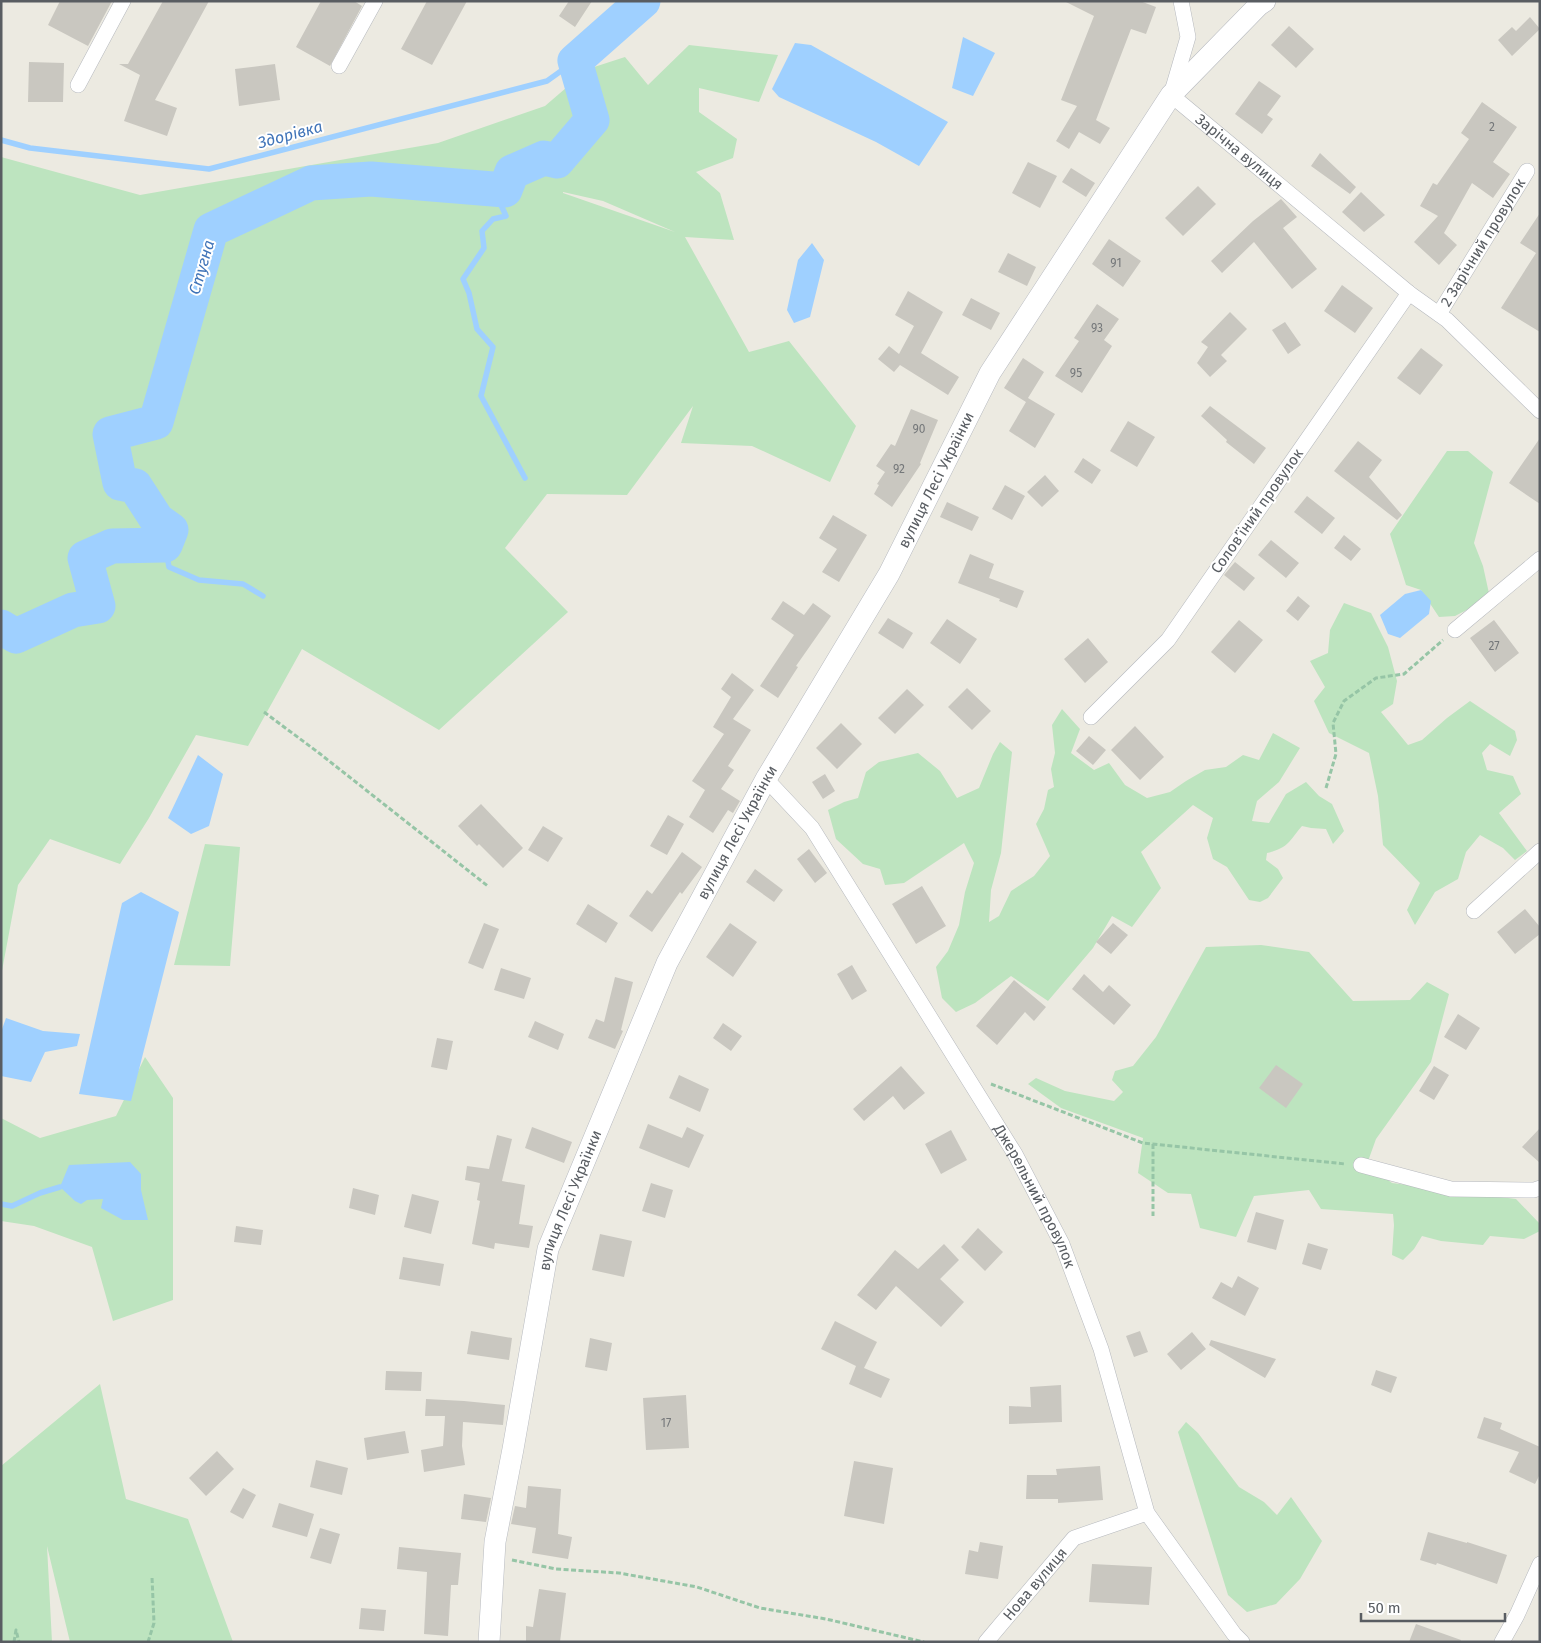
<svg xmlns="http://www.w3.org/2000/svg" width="1541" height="1643" viewBox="0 0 1541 1643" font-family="'Fira Sans',sans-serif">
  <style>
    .green { fill: #bde4bf; fill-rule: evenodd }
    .water { fill: #9fd0ff }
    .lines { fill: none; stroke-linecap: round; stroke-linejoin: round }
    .stream { stroke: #9fd0ff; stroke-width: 5.5 }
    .river { stroke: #9fd0ff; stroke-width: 35 }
    .building { fill: #c9c7c0 }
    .street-casing { stroke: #b6b9be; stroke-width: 16 }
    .secondary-casing { stroke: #b7bac0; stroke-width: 22 }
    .path { stroke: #96c5a6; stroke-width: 3; stroke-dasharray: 5 2.5; stroke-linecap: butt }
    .street { stroke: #fff; stroke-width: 15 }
    .secondary { stroke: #fff; stroke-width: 21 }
    .labels { text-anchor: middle; stroke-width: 4; stroke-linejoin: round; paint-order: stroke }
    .number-label { font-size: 12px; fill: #75787a }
    .street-label { font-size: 15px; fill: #595d62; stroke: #fff }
    .water-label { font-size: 16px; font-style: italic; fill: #4074b8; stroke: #fff }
  </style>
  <rect width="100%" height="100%" fill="#eceae1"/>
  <path class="green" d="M689,45L778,55L759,102L699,88V112L737,139L733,158L696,172L720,193L734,240L685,237L749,352L789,341L856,426L830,482L752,446L681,443L693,406L627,495L547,494L505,548L568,612L439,730L302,649L248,746L196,735L149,818L120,864L50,839L18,885L1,976V157L140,195L438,143L545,106L588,69L625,57L648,85ZM563,192L603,201L675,232L563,193Z
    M1447,451H1468L1493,472L1474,543L1483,566L1490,598L1455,616L1439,617L1421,590L1406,585L1390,534Z
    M1344,603L1371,613L1388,647L1397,681L1393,704L1381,712L1408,745L1422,740L1447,718L1470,701L1515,731L1517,740L1510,756L1490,744L1482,753L1487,770L1513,776L1521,794L1499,813L1527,851L1515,860L1503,848L1480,835L1466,852L1458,879L1435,892L1415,925L1407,910L1420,883L1383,845L1378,796L1369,753L1329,733L1314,701L1325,687L1310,661L1328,653L1330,630Z
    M1062,709L1080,729L1071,753L1094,770L1109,763L1125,785L1147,798L1170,792L1186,781L1205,770L1226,767L1243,755L1259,760L1273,733L1300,748L1279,782L1257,801L1252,821L1269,823L1286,794L1306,782L1319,796L1332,804L1344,831L1333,844L1326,829L1311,828L1302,826C1297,831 1294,837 1289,842C1284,848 1275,851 1267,853L1266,860L1278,869L1283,878L1268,898L1260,902L1249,900L1227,867L1213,859L1207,838L1213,818L1193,805L1141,852L1161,888L1132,927L1112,916L1093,948L1048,1001L1011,976L975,1003L956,1012L942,998L936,967L948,951L959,925L965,892L974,863L964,843L904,883L885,885L880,869L863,864L836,839L828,810L844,802L858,798L866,772L879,762L918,753L940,771L957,798L979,788L993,754L1000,742L1012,752L1001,853L991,890L989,922L999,916L1011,891L1034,876L1050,856L1036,824L1044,809L1048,790L1054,787L1051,769L1055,753L1052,725Z
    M205,844L240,847L230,966L174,965Z
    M1261,945L1309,952L1353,1001L1410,1000L1427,982L1449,994L1431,1062L1376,1139L1367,1164L1392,1183L1516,1199L1540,1224V1231L1524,1239L1490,1236L1483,1245L1441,1241L1422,1236L1414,1249L1403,1260L1392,1255L1394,1225L1393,1214L1321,1209L1309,1190L1254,1196L1236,1237L1200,1228L1191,1194L1168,1193L1138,1173L1143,1138L1061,1108L1028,1084L1036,1078L1065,1091L1114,1101L1123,1092L1112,1080L1115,1071L1133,1066L1156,1037L1206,947Z
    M145,1057L173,1098V1300L113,1321L92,1247L34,1226L1,1221V1118L40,1138L116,1116Z
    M100,1384L126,1499L188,1519L233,1642H70L47,1546L52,1642H1V1466Z
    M1186,1422L1198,1433L1239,1487L1264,1502L1277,1515L1291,1497L1322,1541L1300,1579L1276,1604L1247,1612L1228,1595L1178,1432Z"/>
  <path class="water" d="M963,37L995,53L973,96L952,88Z
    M795,43L811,45L948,122L919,166L876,142L779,97L772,89Z
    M812,243L824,260L810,317L794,323L787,310L798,260Z
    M1421,590L1431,601L1429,614L1400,638L1388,634L1380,615L1405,594Z
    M198,755L223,774L209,826L191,834L168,818Z
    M141,892L179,912L131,1101L79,1094L122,903Z
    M6,1018L43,1031L80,1034L77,1046L45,1052L31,1082L1,1076V1032Z
    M130,1162L141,1174V1190L148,1220H123L101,1208L103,1199L87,1200L81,1204L75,1201L60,1187L69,1165Z"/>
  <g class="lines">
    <path class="stream" d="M1,140L30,148L209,169L547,81L575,61
      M505,190L512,197L501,205L506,216L493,219L482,231L484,248L463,279L469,293L477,329L493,347L481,396L525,478
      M165,545L169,567L199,580L243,584L263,596
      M1,1204L12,1206L40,1193L60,1187"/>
    <path class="river" d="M1,627L16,636L73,610L98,606L85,558L112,546L165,545L171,530L157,520L135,486L120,483L110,434L156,422L211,230L311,183L371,179L505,190L512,172L544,158L557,161L592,120L575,61L643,1"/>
  </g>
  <path class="building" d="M60,1H112L88,46L48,25Z
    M163,1H209L155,100L177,108L167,136L124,121L140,75L119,64H128Z
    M321,1H354L362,6L330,66L296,47Z
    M427,1H467L432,65L401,49Z
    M569,1H592L575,27L559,16Z
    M1064,1H1140L1156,7L1146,34L1131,29L1096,120L1110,128L1100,144L1079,132L1069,149L1056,141L1077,106L1061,100L1094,16Z
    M1530,17L1540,29L1512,56L1498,40L1512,27L1516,31Z
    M1289,26L1314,49L1296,68L1271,45Z
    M29,62L64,63L63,102H28Z
    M275,64L280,100L239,106L235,69Z
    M1259,81L1281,96L1267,115L1273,119L1262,134L1235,114Z
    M1482,102L1517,127L1493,162L1510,174L1493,198L1472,183L1444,233L1457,245L1439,265L1414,242L1438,216L1420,206L1433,183L1437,185L1469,139L1461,133Z
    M1320,153L1356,187L1350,194L1311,166Z
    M1028,162L1057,176L1040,208L1012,193Z
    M1071,168L1095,183L1086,197L1062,182Z
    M1198,186L1216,204L1183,236L1165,218Z
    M1361,192L1385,215L1364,232L1342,212Z
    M1281,199L1297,217L1283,228L1317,269L1292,289L1254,242L1222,273L1211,261L1253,221Z
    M1540,213V332L1501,308L1536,253L1520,243Z
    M1109,239L1141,261L1123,287L1092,264Z
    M1008,253L1036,267L1027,286L998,272Z
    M1342,285L1373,308L1355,333L1324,311Z
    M908,291L943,312L921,353L959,377L948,395L900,365L894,372L878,359L889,346L899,354L914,326L895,315Z
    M971,298L1000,313L991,330L962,315Z
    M1097,304L1119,319L1104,340L1112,346L1082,393L1055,376L1079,341L1074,338Z
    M1230,312L1247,329L1221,355L1227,361L1210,377L1197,363L1208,347L1201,342Z
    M1285,322L1301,345L1288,354L1272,330Z
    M1421,348L1443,365L1420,395L1397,378Z
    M1023,358L1044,372L1028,398L1055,414L1035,448L1009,431L1026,402L1004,388Z
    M1210,406L1266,448L1254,464L1226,442L1227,440L1201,416Z
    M911,409L938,420L920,463L921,464L892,507L874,494L879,485L877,484L885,472L876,466L891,444L895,446Z
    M1128,421L1155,437L1137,467L1110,451Z
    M1540,438V504L1509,483Z
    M1358,441L1382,460L1369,477L1402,515L1397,520L1334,471Z
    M1083,458L1101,470L1092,484L1074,472Z
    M1045,475L1059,491L1042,507L1027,492Z
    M1005,485L1025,496L1012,520L992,509Z
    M1307,496L1335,518L1322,534L1294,512Z
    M947,502L979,517L972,531L940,517Z
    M833,515L867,535L839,582L822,572L837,549L819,538Z
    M1344,535L1361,549L1351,561L1334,548Z
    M1271,540L1299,563L1286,578L1258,555Z
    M970,554L994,564L989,578L1024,591L1017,608L999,601L1000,599L958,583Z
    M1235,562L1255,578L1244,591L1224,575Z
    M1298,596L1310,606L1298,621L1286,611Z
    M783,601L804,615L813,603L831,616L796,666L798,667L778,698L760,686L794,635L771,619Z
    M888,618L913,633L903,649L878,633Z
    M947,619L977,639L960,664L930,643Z
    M1239,620L1263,640L1235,673L1211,652Z
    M1494,620L1519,653L1495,672L1470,638Z
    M1088,638L1108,662L1085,683L1064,659Z
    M732,673L754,690L733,719L751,730L728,766L734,770L721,789L740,801L733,813L728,810L713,833L689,817L705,790L692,781L724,734L713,727L731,697L721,689Z
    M967,688L991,711L972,730L948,707Z
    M907,689L924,705L895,734L878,718Z
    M841,723L862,744L837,769L816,748Z
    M1135,726L1164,757L1140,780L1111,750Z
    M1089,736L1106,750L1093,765L1076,751Z
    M825,774L835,791L823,799L812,782Z
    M481,804L523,848L503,868L479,844L477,846L458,826Z
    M668,815L684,824L667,855L650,846Z
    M543,826L563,838L548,862L528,850Z
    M809,849L827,873L815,883L797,859Z
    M682,852L702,867L682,894L680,892L652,932L629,916L647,890L652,894Z
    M755,869L783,890L774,902L746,882Z
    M922,886L946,926L916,944L892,904Z
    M588,904L618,923L606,943L576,924Z
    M1525,909L1540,927V934L1515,954L1497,932Z
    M484,923L499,929L483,969L468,963Z
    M730,923L757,942L733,977L706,957Z
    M1113,923L1128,935L1111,954L1096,942Z
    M852,965L867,991L852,1000L837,974Z
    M501,968L531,978L524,999L494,990Z
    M1084,974L1103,992L1109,985L1131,1005L1114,1025L1072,989Z
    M615,977L633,982L621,1030L623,1031L615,1049L588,1038L596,1019L604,1022Z
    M1014,980L1046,1007L1034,1021L1025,1012L997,1045L976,1026Z
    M1458,1014L1480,1028L1466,1050L1444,1037Z
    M535,1021L564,1034L558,1050L528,1037Z
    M723,1023L742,1036L731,1051L713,1038Z
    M437,1038L453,1041L447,1070L431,1067Z
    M1276,1065L1303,1084L1286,1108L1259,1088Z
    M901,1066L925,1093L904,1110L893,1096L864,1121L853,1109Z
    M1434,1066L1449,1075L1434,1100L1419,1091Z
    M679,1075L709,1089L700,1112L669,1098Z
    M648,1124L682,1138L687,1127L704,1135L689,1168L639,1148Z
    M532,1127L572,1142L564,1163L525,1148Z
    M1540,1128V1163L1522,1147Z
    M951,1130L967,1160L941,1174L925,1144Z
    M497,1135L512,1139L502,1181L525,1185L519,1224L533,1226L529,1248L495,1243L494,1249L472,1244L480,1201L477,1200L480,1183L465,1180L467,1166L489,1169Z
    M651,1183L673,1190L665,1218L642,1211Z
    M353,1188L379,1195L375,1215L349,1208Z
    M412,1194L439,1201L431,1234L404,1227Z
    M1256,1212L1284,1220L1276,1250L1247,1242Z
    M236,1226L263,1230L261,1245L234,1242Z
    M978,1228L1003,1252L985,1271L961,1247Z
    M600,1234L632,1241L624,1277L592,1270Z
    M1308,1243L1328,1249L1321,1270L1302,1264Z
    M944,1244L959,1260L940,1279L964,1302L941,1327L896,1286L876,1310L857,1295L895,1250L918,1269Z
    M403,1257L444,1264L440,1286L399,1279Z
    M1238,1276L1259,1288L1245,1316L1212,1298L1221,1282L1232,1288Z
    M835,1321L877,1342L864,1368L890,1379L881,1398L849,1384L856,1366L821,1349Z
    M471,1331L512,1338L509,1360L467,1354Z
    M1140,1331L1148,1352L1134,1357L1126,1336Z
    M1192,1332L1206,1349L1181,1370L1167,1354Z
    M590,1338L612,1343L607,1371L585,1367Z
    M1211,1340L1276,1359L1265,1378L1209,1345Z
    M1376,1370L1397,1377L1391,1393L1371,1385Z
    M386,1371L422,1372L421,1391L385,1390Z
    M1061,1385L1062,1422L1009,1424V1406L1031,1407L1030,1387Z
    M686,1395L689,1448L646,1450L643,1398Z
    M426,1399L464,1401L505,1405L503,1425L463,1422L462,1446L465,1465L424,1472L421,1450L443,1446L445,1416H425Z
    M1484,1417L1502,1423L1500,1429L1540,1447V1474L1535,1484L1509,1472L1519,1452L1477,1438Z
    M405,1431L409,1453L367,1460L364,1438Z
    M217,1451L234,1469L206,1496L189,1478Z
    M316,1460L348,1468L342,1495L310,1487Z
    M854,1461L893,1468L884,1524L844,1516Z
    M1100,1466L1103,1500L1058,1503V1499H1026L1027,1475H1057L1056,1469Z
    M528,1486L561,1489L558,1534L572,1537L568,1559L532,1553L536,1528L511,1524L515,1506L526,1508Z
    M243,1488L256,1495L243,1519L230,1512Z
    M464,1494L491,1498L486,1522L461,1519Z
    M279,1503L314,1514L307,1537L272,1527Z
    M320,1528L340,1534L331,1564L310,1558Z
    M1428,1532L1467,1543V1542L1507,1555L1497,1584L1437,1563L1436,1565L1420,1560Z
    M980,1542L1003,1546L998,1579L965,1574L969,1550L978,1552Z
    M399,1547L461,1553L458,1585H451L448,1636L424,1634L427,1572L397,1569Z
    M1092,1564L1152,1567L1149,1605L1089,1602Z
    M539,1589L566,1593L560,1642H526V1626L533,1627Z
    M361,1608L386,1610L384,1631L359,1629Z
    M1416,1624L1461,1640L1460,1642H1409Z"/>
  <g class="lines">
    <g class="street-casing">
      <g id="street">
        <path id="s1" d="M1181,1L1188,37L1171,95L1409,293L1447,320L1540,411"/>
        <path d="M339,66L375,1"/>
        <path d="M78,85L123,1"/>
        <path id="s2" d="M1439,314L1527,171"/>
        <path d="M1455,630L1540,559"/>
        <path d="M1091,717L1168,640L1409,293"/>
        <path id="s3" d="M766,779L812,828L1015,1154L1062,1244L1101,1349L1147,1513L1234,1634L1242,1642"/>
        <path d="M1474,911L1540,851"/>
        <path d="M1361,1165L1451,1189L1534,1190L1540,1188"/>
        <path id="s4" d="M986,1642L1074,1538L1147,1513"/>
        <path d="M1502,1642L1517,1615L1540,1564"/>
      </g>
    </g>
    <g class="secondary-casing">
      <g id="secondary">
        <path id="s5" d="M489,1642L495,1542L513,1449L548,1249L667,963L766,779L889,574L990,373L1171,95L1259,5L1265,1"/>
      </g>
    </g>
    <path class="path" d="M264,712L319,753L489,887
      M1326,788L1336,754L1333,723L1344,701L1376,678L1404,674L1443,640
      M991,1084L1143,1143L1345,1164
      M1153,1144V1216
      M512,1560L556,1569L619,1573L697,1587L760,1608L826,1619L924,1642
      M14,1642L16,1630L19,1642
      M148,1642L154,1623L152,1577"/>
    <use href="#street" class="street"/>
    <use href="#secondary" class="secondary"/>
  </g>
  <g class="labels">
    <g class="number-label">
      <text x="1492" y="131">2</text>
      <text x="1116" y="267">91</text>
      <text x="1097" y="332">93</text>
      <text x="1076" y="377">95</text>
      <text x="919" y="433">90</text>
      <text x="899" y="473">92</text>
      <text x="1494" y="650">27</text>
      <text x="666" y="1427">17</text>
    </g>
    <g class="street-label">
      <text dy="5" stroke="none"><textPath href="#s1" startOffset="186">Зарічна вулиця</textPath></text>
      <text dy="5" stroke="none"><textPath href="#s2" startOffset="84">2 Зарічний провулок</textPath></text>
      <text dy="5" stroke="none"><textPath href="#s5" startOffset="1261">вулиця Лесі Українки</textPath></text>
      <text transform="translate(1257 511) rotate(-55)" y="5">Соловʼїний провулок</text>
      <text dy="5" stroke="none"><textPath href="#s5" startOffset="856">вулиця Лесі Українки</textPath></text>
      <text dy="5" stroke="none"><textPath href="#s3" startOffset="498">Джерельний провулок</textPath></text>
      <text dy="5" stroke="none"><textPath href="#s5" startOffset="451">вулиця Лесі Українки</textPath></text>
      <text dy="5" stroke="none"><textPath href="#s4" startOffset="76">Нова вулиця</textPath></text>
    </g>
    <g class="water-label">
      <text transform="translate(290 134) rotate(-15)" y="6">Здорівка</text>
      <text transform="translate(201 267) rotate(-74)" y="6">Стугна</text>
    </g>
  </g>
  <rect width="1541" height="1643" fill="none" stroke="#595d62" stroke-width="5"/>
  <path d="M1361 1613v8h144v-8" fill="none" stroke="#595d62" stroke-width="2.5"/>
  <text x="1368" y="1613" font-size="15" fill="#595d62" stroke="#ffffff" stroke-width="4" paint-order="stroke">50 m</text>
</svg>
